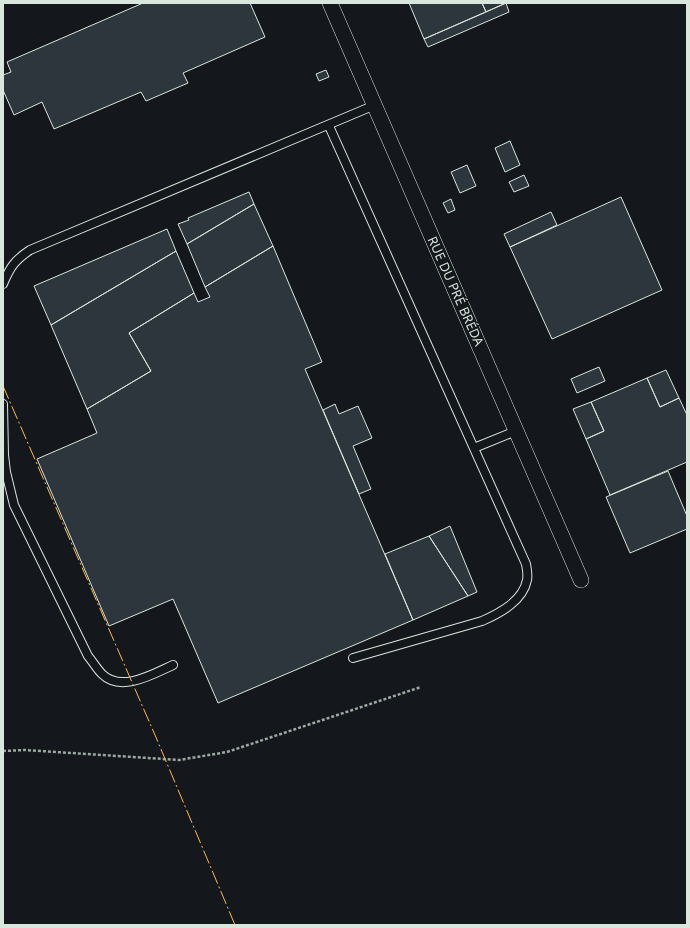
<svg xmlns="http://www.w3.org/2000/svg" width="690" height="928" viewBox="0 0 690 928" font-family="'Noto Sans',sans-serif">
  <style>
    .building { fill: #2c363c; stroke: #d8e6dc }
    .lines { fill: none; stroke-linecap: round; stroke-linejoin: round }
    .service-casing { stroke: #d8e6dc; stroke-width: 10 }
    .minor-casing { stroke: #d8e6dc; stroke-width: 16 }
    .path { stroke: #9da8a2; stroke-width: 2.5; stroke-dasharray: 3 2; stroke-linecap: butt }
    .service { stroke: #14181c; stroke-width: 8 }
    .minor { stroke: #14181c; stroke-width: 15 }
    .power { stroke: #ffb74d; stroke-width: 1; stroke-dasharray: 14 3 2 3; stroke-linecap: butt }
    .labels { text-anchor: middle; stroke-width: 3; stroke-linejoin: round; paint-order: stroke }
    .street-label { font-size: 13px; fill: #d8e6dc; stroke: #14181c }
  </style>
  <rect width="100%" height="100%" fill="#14181c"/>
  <path class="building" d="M143,3H250L265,37L183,73L188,83L146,101L141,92L54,129L42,102L14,115L3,90V75L11,72L7,62Z
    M409,3H482L486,12L424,39Z
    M482,3H506L486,12Z
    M506,3L509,12L428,47L424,39Z
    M326,70L329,77L319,81L316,74Z
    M510,141L520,165L505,172L495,148Z
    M467,165L476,186L460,193L451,172Z
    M524,175L529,186L514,192L509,182Z
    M249,192L254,204L187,244L178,224L189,220L188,218Z
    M621,197L662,290L552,339L510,247Z
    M451,199L455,210L448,213L443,203Z
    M254,204L273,246L205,287L187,244Z
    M551,212L557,225L510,247L504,234Z
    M167,229L176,251L51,325L34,286Z
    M273,246L322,362L305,369L413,620L218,703L173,599L109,626L37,459L97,433L87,409L151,371L129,333L194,293L198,302L210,297L205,287Z
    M176,251L194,293L129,333L151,371L87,409L51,325Z
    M599,367L605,381L577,393L571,379Z
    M666,370L679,398L660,407L647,378Z
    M647,378L660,407L679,398L687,415V462L610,495L586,439L604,431L591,402Z
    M591,402L604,431L586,439L573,409Z
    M335,404L339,414L358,406L372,438L353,446L371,489L359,494L323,410Z
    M668,471L687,516V529L630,553L606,497Z
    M450,526L477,592L468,596L429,536Z
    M429,536L468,596L413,620L385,554Z"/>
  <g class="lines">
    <g class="service-casing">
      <path id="service" d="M329,126L526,564C527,569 528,575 527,580C523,601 500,613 482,621L353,658
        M3,284C10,267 15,260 30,250L375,105
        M3,404L4,455L6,472L14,505L88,656C93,662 97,669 102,674C121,693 153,674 173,665
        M474,448L516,431"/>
    </g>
    <g class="minor-casing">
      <path id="minor" d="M330,3L581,580"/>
    </g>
    <path class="path" d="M3,751L25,750L179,760L227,752L421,687"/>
    <use href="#service" class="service"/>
    <use href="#minor" class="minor"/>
    <path class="power" d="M3,386L155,735L235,925"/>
  </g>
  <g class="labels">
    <g class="street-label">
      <text transform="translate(456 291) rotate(66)" y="5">RUE DU PRÉ BRÉDA</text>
    </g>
  </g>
  <rect width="690" height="928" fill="none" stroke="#d8e6dc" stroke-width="8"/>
</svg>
